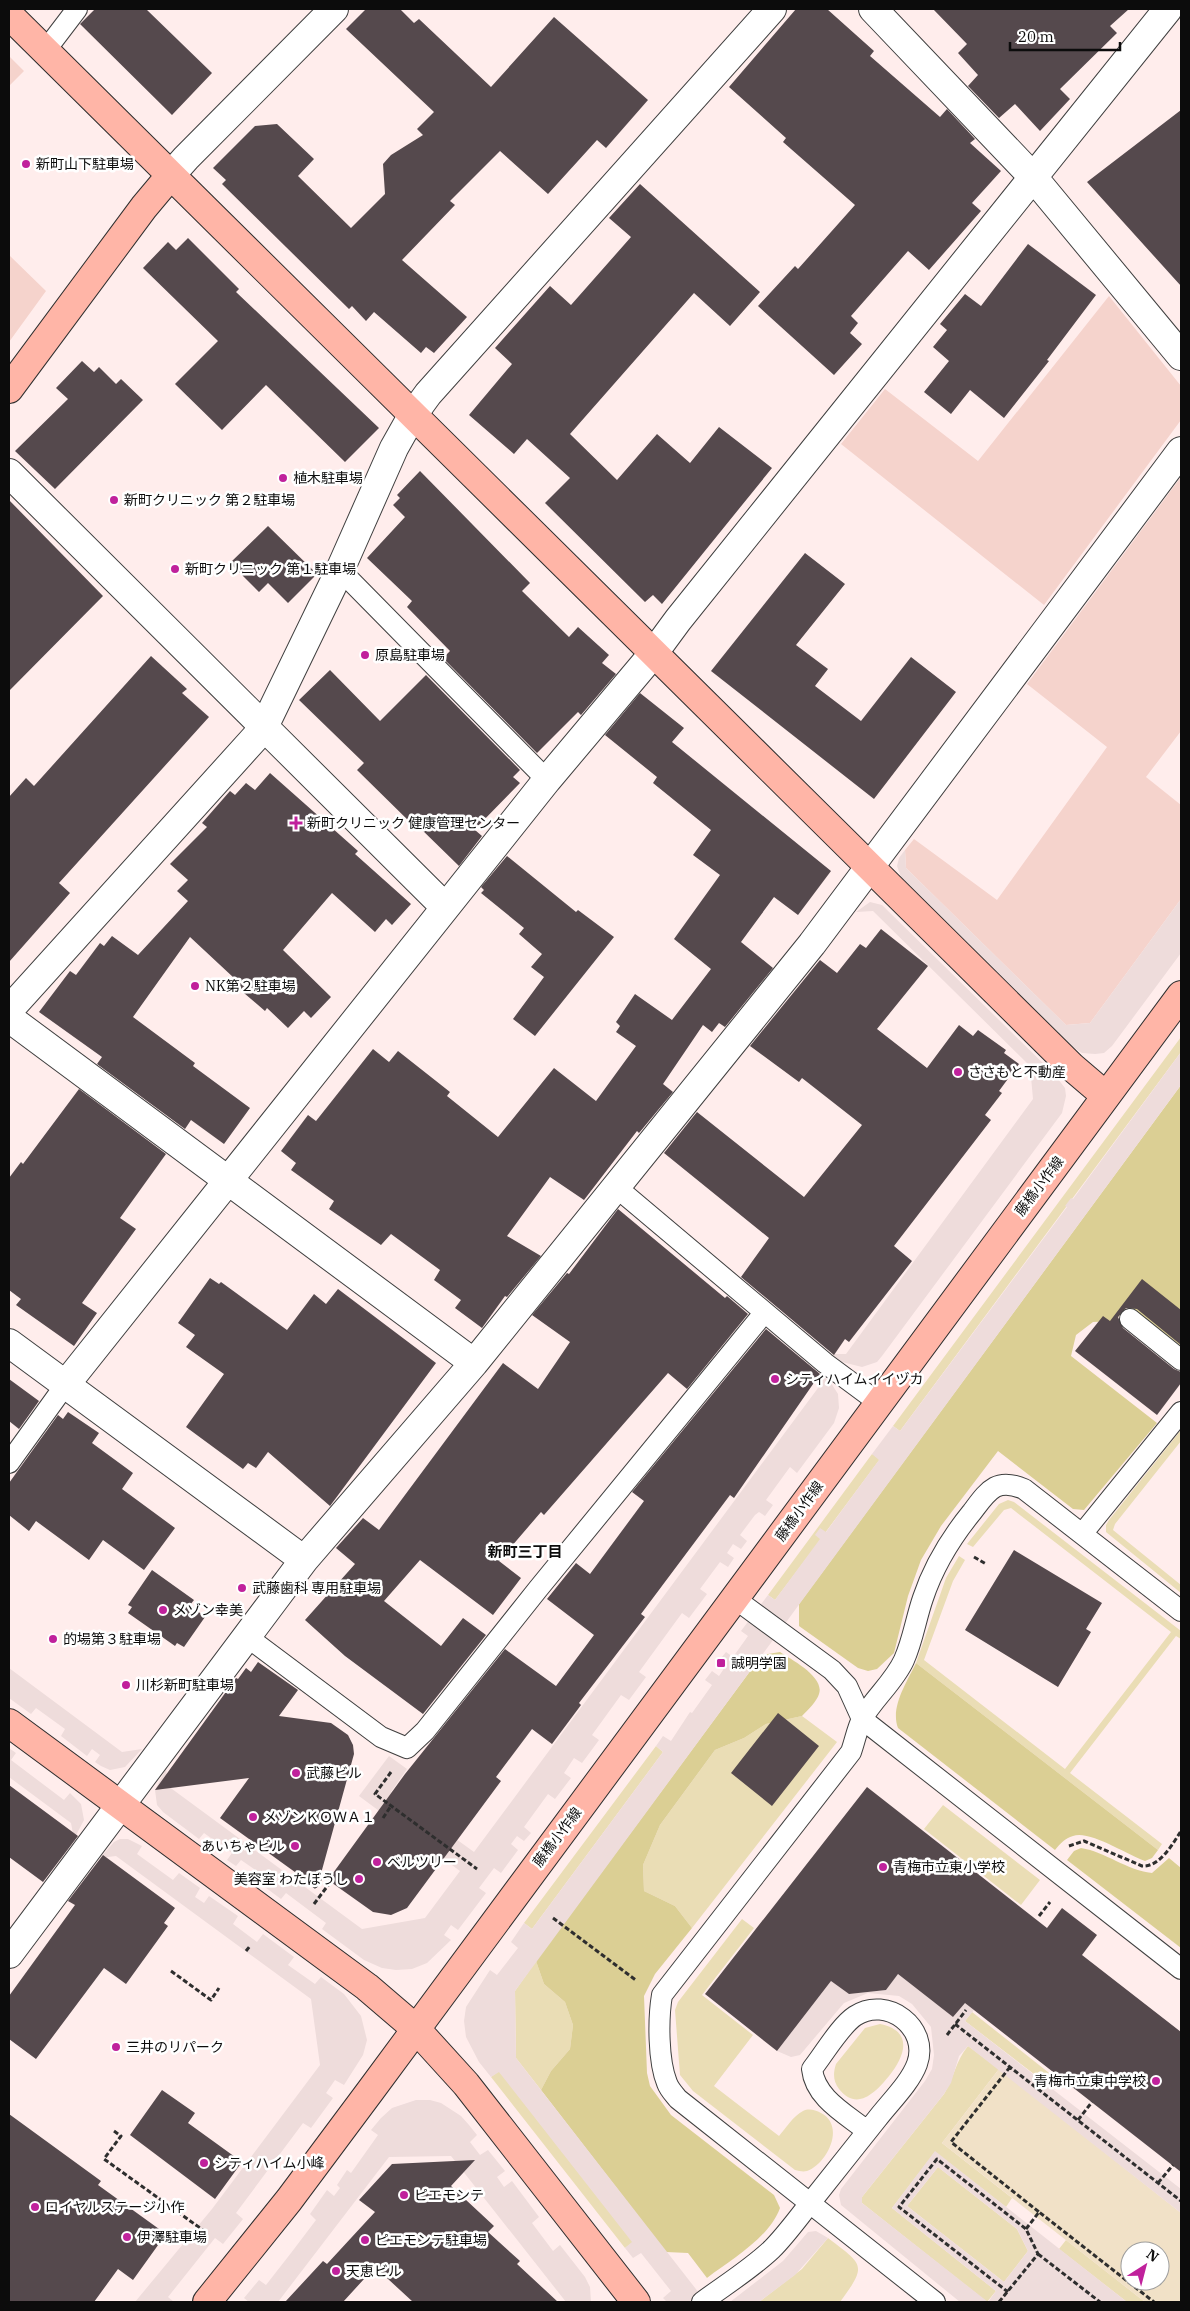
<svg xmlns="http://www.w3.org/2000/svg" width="1190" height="2311" viewBox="0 0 1190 2311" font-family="'IBM Plex Serif','Noto Sans JP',serif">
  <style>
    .farmland { fill: #f5d3cc }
    .green { fill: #eaddb5 }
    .forest { fill: #dbcf94 }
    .pitch { fill: #f1e1c7; fill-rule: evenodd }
    .plaza { fill: #eedcdb; fill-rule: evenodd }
    .building { fill: #55494d }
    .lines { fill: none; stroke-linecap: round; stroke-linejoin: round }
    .lane-casing { stroke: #3f3f3f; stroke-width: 22 }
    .street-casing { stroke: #3f3f3f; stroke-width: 30 }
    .secondary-casing { stroke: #2e2e2e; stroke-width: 30 }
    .path { stroke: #2e2e2e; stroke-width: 3; stroke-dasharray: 5 2.5; stroke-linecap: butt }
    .lane { stroke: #fff; stroke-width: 20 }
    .street { stroke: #fff; stroke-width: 28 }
    .secondary { stroke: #ffb5a7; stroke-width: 28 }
    .poi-dot { fill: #c0219c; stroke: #fff; stroke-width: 2 }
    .labels { text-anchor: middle; stroke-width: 5; stroke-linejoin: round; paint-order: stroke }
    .poi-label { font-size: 14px; fill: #0c0c0c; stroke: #fff; text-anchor: start }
    .street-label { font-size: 14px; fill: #0c0c0c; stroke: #fff }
    .neighbourhood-label { font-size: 15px; font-weight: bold; fill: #0c0c0c; stroke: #fff }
  </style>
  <rect width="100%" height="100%" fill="#ffedec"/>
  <path class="farmland" d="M9,56L24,71L9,86Z
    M9,255L46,291L9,342Z
    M1109,296L1181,386V420L1044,605L841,444L885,389L978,461Z
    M1181,477V731L1146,777L1181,805V899L1090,1023L1066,1025L906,868L905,850L914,839L997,900L1107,747L1027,684Z"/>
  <path class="green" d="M1181,1037V1052L900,1431L893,1426Z
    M1181,1430V1441L1115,1524L1113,1530L1181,1585V1593L1106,1532V1525L1109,1520Z
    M872,1454L880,1459L825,1533L821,1529V1539L775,1600L768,1595Z
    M1008,1500L1014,1502L1181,1631V1639L1176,1636L1070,1773L1162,1844L1158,1850L916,1663L946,1578L959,1556L965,1560L953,1581L924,1660L1065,1769L1171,1632L1011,1508L1004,1510L973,1547L967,1544L999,1504Z
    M802,1716L837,1742L692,1928L675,1906L644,1891L643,1865L660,1825L715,1750L744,1738L766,1724Z
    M656,1746L663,1752L532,1929L524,1923Z
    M943,1805L1040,1880L1021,1905L924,1829Z
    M742,1919L754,1928L702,1995L753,2035L714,2086L779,2136C786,2128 793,2116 803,2111C809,2108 815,2110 821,2113C846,2126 827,2164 807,2171C803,2172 799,2171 795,2170L693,2091L680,2075L675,2010L678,2002Z
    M536,1961L544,1984L565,2002L573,2025L570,2049L551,2071L541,2090L516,2058L515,1991Z
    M972,2012L1058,2080L1052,2088L965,2021Z
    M880,2024C914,2031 905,2056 889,2076C876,2092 857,2112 839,2089C833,2081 833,2073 836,2064L865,2028Z
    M968,2046L999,2069L942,2143L1012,2198L1006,2207L935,2152L892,2208L996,2291L987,2302L862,2203V2197L944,2094C954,2078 956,2060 968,2046Z
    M499,2071L633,2242L625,2248L491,2077Z
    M938,2167L1017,2229L1028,2251L1004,2282L907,2206Z
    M828,2238C863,2265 868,2264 840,2302H759L802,2269Z
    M1066,2240L1145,2302H1127L1059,2249Z"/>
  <path class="forest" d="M1181,1085V1346L1128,1305L1115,1321L1093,1322L1076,1335L1071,1356L1157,1423L1084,1510L1073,1509L998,1451L941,1526L921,1560L908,1596L894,1653L877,1669L868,1671L858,1668L799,1626V1604Z
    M780,1652C792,1660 825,1677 819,1694C817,1701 808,1710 802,1716L766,1724L744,1738L715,1750L660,1825L643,1865L644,1891L675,1906L692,1928L655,1974L644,1996L647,2073L650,2086L671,2115L774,2195L780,2208C769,2238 732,2259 707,2278L688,2253L666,2252L541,2090L551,2071L570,2049L573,2025L565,2002L544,1984L536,1961L762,1655Z
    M916,1663L1158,1850L1152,1858L1145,1861C1127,1855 1090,1830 1073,1836C1065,1838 1060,1844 1055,1850L898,1728C890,1707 907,1682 916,1663Z
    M1081,1848C1106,1852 1126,1870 1152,1873L1169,1858L1181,1868V1948L1067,1860L1074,1851Z"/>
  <path class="pitch" d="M999,2069L1181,2213V2302H1145L942,2143ZM1130,2251H1160V2281H1130Z"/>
  <path class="plaza" d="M905,850L906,868L1066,1025L1090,1023L1181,899V953L1112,1046L1104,1053L1095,1054L1082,1053L1070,1045L901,877L897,866L899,858Z
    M870,902L882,905L1054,1074L1065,1088L1066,1096L1062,1113L882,1356L877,1362L862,1367L842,1362L831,1354H846L1033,1099L1030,1066L873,911L856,912Z
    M1181,1052V1085L515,1991L516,2058L706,2302H667L663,2298L671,2291L641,2253L633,2258L625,2248L632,2242L499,2072L491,2077L479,2062L466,2037L464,2021L466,2007L490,1970L497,1975L518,1948L511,1942L524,1923L532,1929L663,1752L656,1746L663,1736L671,1741L690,1712L692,1713L712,1685L705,1680L712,1671L719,1676L725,1667L718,1662L726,1652L733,1657L748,1636L741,1631L768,1595L775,1600L820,1539L815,1535L820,1528L826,1532L879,1460L872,1454L893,1426L900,1431L1067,1207L1065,1206L1071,1198L1073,1199Z
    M814,1369L831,1383L838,1394L839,1408L834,1423L797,1473L790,1467L766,1500L773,1505L765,1516L759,1512L755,1515L740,1535L747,1541L741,1549L733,1544L727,1553L734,1558L728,1567L720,1562L700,1589L707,1594L689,1618L682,1613L639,1672L646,1677L629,1700L621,1695L592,1735L599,1740L582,1763L574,1758L564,1773L571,1778L555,1799L548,1794L524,1827L531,1833L524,1841L517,1836L511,1844L518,1850L501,1873L494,1868L479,1888L486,1893L458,1930L451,1925L444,1935L451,1940L427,1963L412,1969L396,1970L382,1968L364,1960L322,1929L326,1923L286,1893L281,1899L250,1876L254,1869L241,1860L236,1866L227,1860L232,1853L204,1833L199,1839L163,1812L157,1805L155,1790L166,1768L168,1786L362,1929L425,1918L460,1871L359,1796L389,1756L407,1769L391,1792L474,1852L818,1388Z
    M9,1668L122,1752L142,1749L125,1767L110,1770L101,1766L95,1762L100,1755L92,1749L87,1756L61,1736L65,1729L36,1708L31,1714L9,1698Z
    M9,1748L16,1753L11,1760L64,1800L70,1793L81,1804L84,1820L74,1839L71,1823L9,1777Z
    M120,1839H128L142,1846L137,1854L173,1880L179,1873L200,1888L195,1897L204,1903L209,1896L238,1916L233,1924L257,1942L263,1934L294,1957L288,1965L315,1984L321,1977L344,1994L361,2016L367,2040L363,2055L344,2085L335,2080L326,2093L333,2098L311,2128L303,2123L236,2213L243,2219L223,2244L215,2238L168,2297L174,2302H135L212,2209L320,2065L311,1999L116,1856L100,1858L114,1842Z
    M898,1974L953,2017L965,2002L974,2010L965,2021L1181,2189V2213L968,2046L959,2056L951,2083L944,2094L862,2197V2203L988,2302L996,2291L892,2208L935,2151L1127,2302H960L841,2205L839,2195L841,2189L925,2081L932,2069L934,2055L931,2027L912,2004L899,1996L868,1993L844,2003L800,2055L791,2057L777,2051L831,1981L849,1994L886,1990ZM938,2167L1017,2229L1028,2251L1004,2282L907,2206Z
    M416,2100H430L441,2103L461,2116L469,2125L477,2135L470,2142L480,2155L488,2150L505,2171L497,2177L504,2187L512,2181L539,2217L532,2223L553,2251L560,2245L585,2277L590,2287L591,2302H566L451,2156L389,2157L278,2302H249L244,2298L259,2280L266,2285L291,2253L316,2220L310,2214L327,2190L334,2196L340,2188L337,2185L347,2170L351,2173L378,2135L371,2130L381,2118L392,2108Z
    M816,2231L828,2238L795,2275L759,2302H730L783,2261L808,2232Z"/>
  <path class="building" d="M95,9H146L212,73L172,115L80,24Z
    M366,9H400L414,23L419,19L491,87L554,17L648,100L606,148L597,140L548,194L500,151L450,201L455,205L402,260L467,317L434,353L426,347L421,353L374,312L366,321L352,306L349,309L222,184L226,180L213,168L255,126L277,124L314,159L298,176L351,228L385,194L383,164L391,155L423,135L417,129L434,112L346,29Z
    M796,9H827L874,51L870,56L940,117L947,109L975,139L970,143L1001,171L972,203L981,211L929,270L908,251L851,316L858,323L850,333L862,344L834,375L758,306L795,266L798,269L855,205L783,142L786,138L729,87Z
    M933,9H1129L1110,26L1117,33L1060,89L1070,99L1040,131L1015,104L999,118L968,86L978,75L958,53L967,44Z
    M1181,110V286L1087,182Z
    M640,184L760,292L730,326L694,293L570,434L617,480L657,434L690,463L719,427L772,468L662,604L653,595L645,602L545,503L570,478L527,439L514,454L469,415L512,364L495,348L550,286L571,305L631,237L609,218Z
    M188,238L239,289L236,292L379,428L345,462L266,385L222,430L175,384L218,341L143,268L168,242L176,250Z
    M1028,244L1096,295L1047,360L1049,361L1004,418L970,390L951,414L924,392L949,361L933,347L947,330L940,324L965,294L981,306Z
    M82,361L94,372L99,367L116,384L121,379L143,400L55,489L15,451L68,399L56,388Z
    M420,471L530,583L522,591L569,637L578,627L609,655L602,663L616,674L581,715L578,712L537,753L443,658L450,651L407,607L412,601L367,558L405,517L393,505L400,498L397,495Z
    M9,500L103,596L9,691Z
    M268,526L317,574L288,603L268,583L259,592L230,563Z
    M805,553L845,584L796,645L828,669L815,686L861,721L911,657L956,692L874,799L711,671Z
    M151,656L187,689L182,693L209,717L59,883L70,893L9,962V797L26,778L34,786Z
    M330,670L380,721L426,675L520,770L513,777L520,783L477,827L475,830L482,836L459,866L418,826L416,828L357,770L364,763L299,700Z
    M640,693L684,728L672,742L831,871L798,915L774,897L741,942L773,968L725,1027L719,1023L712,1032L703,1025L663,1084L673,1092L639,1133L637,1131L584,1200L550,1177L507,1236L541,1256L507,1297L505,1296L482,1328L455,1308L461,1300L434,1280L440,1270L391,1234L381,1245L329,1209L334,1201L291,1170L296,1163L281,1151L308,1115L316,1121L373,1049L389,1062L398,1051L450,1092L447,1096L498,1137L554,1068L596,1101L636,1046L616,1032L620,1026L616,1022L635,994L672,1020L711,969L674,939L720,875L693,855L711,830L653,783L657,777L605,735Z
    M270,773L358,851L355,854L411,904L392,925L386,919L375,932L332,893L283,950L331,997L311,1018L304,1011L288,1028L267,1008L265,1011L231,982L234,978L190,937L133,1017L195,1063L193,1066L250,1108L224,1144L191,1120L185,1129L97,1064L102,1057L39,1012L70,971L76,975L100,943L104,946L112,936L138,955L188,901L177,891L188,880L170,864L207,827L202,823L230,791L235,795L246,783L255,790Z
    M507,856L576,912L578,910L614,937L535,1036L513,1019L544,977L531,967L542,954L519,934L524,928L481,893L484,890L481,887Z
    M881,929L928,966L877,1029L927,1068L959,1025L973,1036L978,1030L1006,1050L1004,1053L1019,1064L999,1091L1002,1093L985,1115L991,1120L894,1246L912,1261L849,1342L845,1339L834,1355L741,1277L769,1238L664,1153L697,1112L804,1197L862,1125L802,1078L799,1082L750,1046L820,960L837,973L860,944L866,948Z
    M79,1089L166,1154L120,1218L136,1229L82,1303L97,1313L74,1346L16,1305L21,1299L9,1290V1178L21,1162L23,1164Z
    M618,1209L725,1298L727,1296L748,1314L687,1389L668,1373L544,1515L541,1512L499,1561L521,1578L493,1615L420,1560L384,1601L441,1646L463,1618L486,1635L423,1714L345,1656L305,1620L355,1564L336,1548L363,1518L379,1530L503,1363L538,1389L570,1342L532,1315L567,1273L569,1274Z
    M210,1278L219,1284L221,1282L287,1330L314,1294L326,1304L338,1289L436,1363L330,1506L268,1452L256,1468L248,1463L243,1469L186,1427L224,1374L186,1347L195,1335L178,1323Z
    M1142,1279L1181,1310V1345L1137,1309L1126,1308L1118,1317L1123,1328L1174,1369L1181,1372V1383L1157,1415L1075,1351L1103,1316L1110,1321Z
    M766,1329L820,1374L734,1498L730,1495L641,1614L645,1617L579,1703L581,1705L552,1744L532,1729L496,1777L501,1781L407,1908L391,1915L373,1912L328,1880L405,1774L505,1649L556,1686L594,1635L547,1599L576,1563L590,1574L644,1501L632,1492Z
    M9,1379L39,1401L19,1429L9,1421Z
    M68,1412L99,1433L92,1443L133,1473L122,1489L175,1528L144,1570L103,1540L89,1560L36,1521L29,1531L9,1515V1483L58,1415L63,1419Z
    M1014,1550L1102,1603L1086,1629L1091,1632L1058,1687L965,1630Z
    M152,1570L194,1600L190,1605L205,1617L184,1647L177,1643L175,1646L128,1613L132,1607L128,1605Z
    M258,1662L298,1690L279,1716L331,1723L348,1735L353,1745L354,1754L317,1888L220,1818L249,1778L155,1790L236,1678L238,1679L246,1668L251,1672Z
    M778,1713L819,1746L772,1806L731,1773Z
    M9,1785L78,1836L43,1882L9,1857Z
    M867,1787L1047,1928L1062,1908L1097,1935L1082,1955L1181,2032V2172L965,2003L953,2017L898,1974L886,1990L849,1994L831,1981L777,2051L705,1994Z
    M103,1855L175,1908L164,1923L168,1926L126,1984L104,1968L36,2059L9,2039V1996L75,1905L68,1901Z
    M162,2090L195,2113L188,2123L242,2162L215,2199L130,2135Z
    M9,2114L101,2181L98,2185L166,2234L133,2280L118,2269L94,2302H9Z
    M475,2160L451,2186L494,2226L488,2232L520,2261L517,2264L558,2302H413L375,2267L343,2302H285L323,2261L327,2264L375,2212L359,2200L392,2164Z"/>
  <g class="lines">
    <g class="lane-casing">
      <path id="lane" d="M45,51L77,9
        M340,570L547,780
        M616,1187L825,1363L879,1403
        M1130,1319L1181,1360
        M9,1463L66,1384
        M1082,1534L1181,1412
        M734,1598L832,1670L847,1686L862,1719L1181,1969
        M246,1636L381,1737L407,1748L425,1731L538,1589L764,1313
        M702,2302C725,2285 751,2269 772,2249C786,2235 798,2218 811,2202C833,2174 855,2147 877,2119C890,2102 910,2083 917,2064C930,2028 887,1995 855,2016C840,2026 824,2054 812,2069C815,2098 846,2114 867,2131
        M935,2302L678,2099C674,2094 669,2089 667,2083C658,2061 658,2019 662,1995L851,1752C855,1741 857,1729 862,1719C874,1698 894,1682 904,1660C913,1640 916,1618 923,1598C934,1565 950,1539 972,1512C988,1491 996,1477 1024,1489L1181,1611"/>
    </g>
    <g class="street-casing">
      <path id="street" d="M873,9L1033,177L1181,356
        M170,176L186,158L334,9
        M9,473L445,907
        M9,1010L263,729L340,570L394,448L412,416L428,394L772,9
        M9,1018L474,1363
        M9,1343L304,1560
        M66,1384L547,780L653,654L678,620L1168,9
        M9,1954L304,1560L474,1363L812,944L1181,451"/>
    </g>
    <g class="secondary-casing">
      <path id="secondary" d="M9,15L1072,1067L1106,1096
        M9,389L144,207L170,176
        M9,1723L367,1987L416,2029L466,2084L636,2302
        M207,2302L289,2200L371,2090L1181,995"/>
    </g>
    <path class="path" d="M974,1557L986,1564
      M391,1772L375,1794L477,1869
      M383,1818L391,1806
      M1069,1846L1084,1841L1142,1866C1160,1867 1172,1845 1181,1831
      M314,1904L332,1880L324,1874L315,1887L308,1882L317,1872
      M1039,1916L1050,1902
      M553,1918L637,1981
      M246,1951L250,1946
      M171,1971L211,2000L219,1988
      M955,2024L1181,2201
      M947,2035L966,2010
      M1010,2067L951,2142L1039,2212
      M1078,2120L1092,2102
      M114,2131L121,2136L104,2159L207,2233
      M1158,2183L1173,2165
      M1026,2229L1039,2212L1154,2302
      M1038,2254L1100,2302
      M999,2302L1038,2254L1026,2229L937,2159L899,2207L1008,2292"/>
    <use href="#lane" class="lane"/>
    <use href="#street" class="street"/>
    <use href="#secondary" class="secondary"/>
  </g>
  <g class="poi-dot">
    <circle cx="26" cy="164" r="5"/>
    <circle cx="283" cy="478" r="5"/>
    <circle cx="114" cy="500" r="5"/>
    <circle cx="175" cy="569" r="5"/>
    <circle cx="365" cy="655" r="5"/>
    <path d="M293.5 815.5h5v5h5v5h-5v5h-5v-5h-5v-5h5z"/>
    <circle cx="195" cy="986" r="5"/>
    <circle cx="958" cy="1072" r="5"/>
    <circle cx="775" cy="1379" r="5"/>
    <circle cx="242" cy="1588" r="5"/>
    <circle cx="163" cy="1610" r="5"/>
    <circle cx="53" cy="1639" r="5"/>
    <rect x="716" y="1658" width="10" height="10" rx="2.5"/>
    <circle cx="126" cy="1685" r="5"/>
    <circle cx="296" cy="1773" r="5"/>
    <circle cx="253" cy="1817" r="5"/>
    <circle cx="295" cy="1846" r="5"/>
    <circle cx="377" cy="1862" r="5"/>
    <circle cx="883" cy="1867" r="5"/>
    <circle cx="359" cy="1879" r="5"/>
    <circle cx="116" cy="2047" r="5"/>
    <circle cx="1156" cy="2081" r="5"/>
    <circle cx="204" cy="2163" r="5"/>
    <circle cx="404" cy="2195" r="5"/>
    <circle cx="35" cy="2207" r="5"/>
    <circle cx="127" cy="2237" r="5"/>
    <circle cx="365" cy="2240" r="5"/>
    <circle cx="336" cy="2271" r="5"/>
  </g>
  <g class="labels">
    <g class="poi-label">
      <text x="36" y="169">新町山下駐車場</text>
      <text x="293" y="483">植木駐車場</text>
      <text x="124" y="505">新町クリニック 第２駐車場</text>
      <text x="185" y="574">新町クリニック 第１駐車場</text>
      <text x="375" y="660">原島駐車場</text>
      <text x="307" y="828">新町クリニック 健康管理センター</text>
      <text x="205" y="991">NK第２駐車場</text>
      <text x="968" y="1077">ささもと不動産</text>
      <text x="785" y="1384">シティハイムイイヅカ</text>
      <text x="252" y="1593">武藤歯科 専用駐車場</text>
      <text x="173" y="1615">メゾン幸美</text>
      <text x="63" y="1644">的場第３駐車場</text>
      <text x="731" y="1668">誠明学園</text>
      <text x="136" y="1690">川杉新町駐車場</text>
      <text x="306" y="1778">武藤ビル</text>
      <text x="263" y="1822">メゾンＫＯＷＡ１</text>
      <text x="285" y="1851" text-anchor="end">あいちゃビル</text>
      <text x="387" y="1867">ベルツリー</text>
      <text x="893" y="1872">青梅市立東小学校</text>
      <text x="349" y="1884" text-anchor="end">美容室 わたぼうし</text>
      <text x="126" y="2052">三井のリパーク</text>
      <text x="1146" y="2086" text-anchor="end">青梅市立東中学校</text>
      <text x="214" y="2168">シティハイム小峰</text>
      <text x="414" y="2200">ピエモンテ</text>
      <text x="45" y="2212">ロイヤルステージ小作</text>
      <text x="137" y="2242">伊澤駐車場</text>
      <text x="375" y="2245">ピエモンテ駐車場</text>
      <text x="346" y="2276">天恵ビル</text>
    </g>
    <g class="street-label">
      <text transform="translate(1039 1186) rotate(-53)" y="5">藤橋小作線</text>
      <text transform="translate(799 1511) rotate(-54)" y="5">藤橋小作線</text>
      <text transform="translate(557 1837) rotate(-53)" y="5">藤橋小作線</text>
    </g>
    <g class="neighbourhood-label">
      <text x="525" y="1557">新町三丁目</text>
    </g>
  </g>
  <rect width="1190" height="2311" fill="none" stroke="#0c0c0c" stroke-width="20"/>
  <g transform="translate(1145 2266) rotate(36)"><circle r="24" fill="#ffffff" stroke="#9e9e9e"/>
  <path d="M0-4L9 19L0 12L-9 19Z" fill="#c0219c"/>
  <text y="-8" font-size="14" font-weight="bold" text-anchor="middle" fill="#0c0c0c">N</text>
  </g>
  <path d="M1010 42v8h110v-8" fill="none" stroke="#0c0c0c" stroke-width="2.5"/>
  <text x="1018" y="42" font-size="15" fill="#0c0c0c" stroke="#ffffff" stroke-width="4" paint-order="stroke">20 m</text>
</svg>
